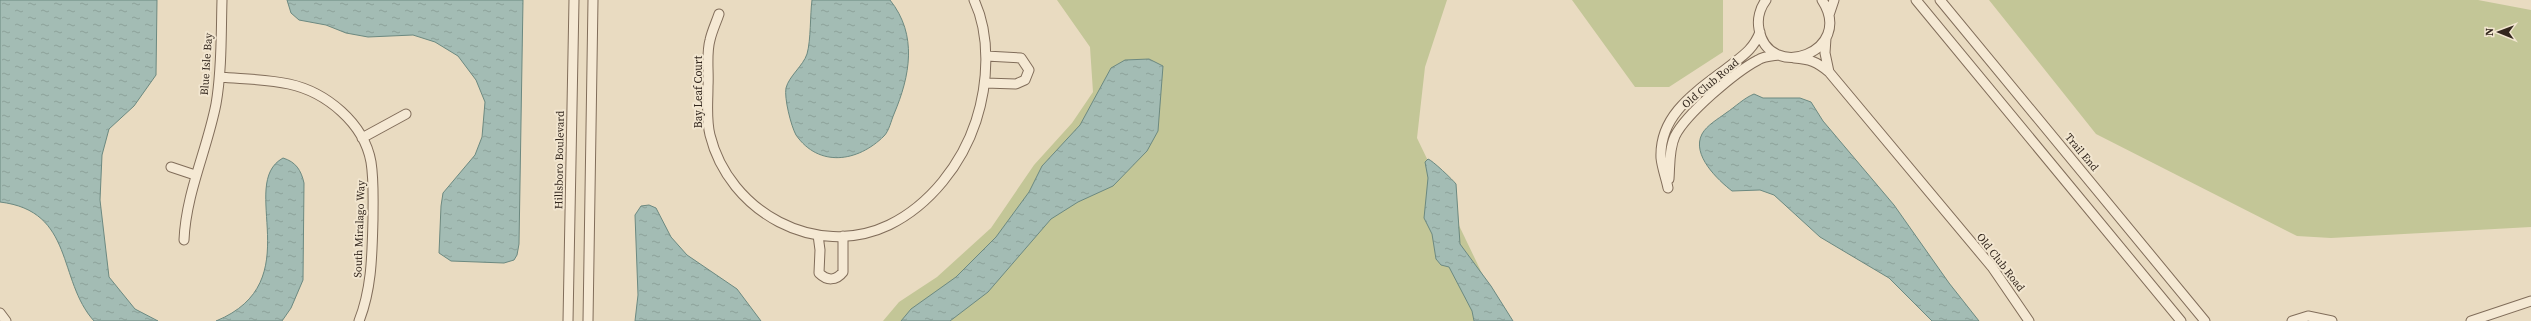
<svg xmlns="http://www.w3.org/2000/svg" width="2531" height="321" viewBox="0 0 2531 321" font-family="'Source Serif 4',serif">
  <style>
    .green { fill: #c3c697 }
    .water { fill: url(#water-ripples); stroke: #6c8980 }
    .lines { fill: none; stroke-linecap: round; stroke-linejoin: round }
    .minor-casing { stroke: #816d5a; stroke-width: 11 }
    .minor { stroke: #f5e9d4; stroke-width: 9 }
    .labels { text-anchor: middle; stroke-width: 4; stroke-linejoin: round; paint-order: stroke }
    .street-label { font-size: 11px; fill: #32261d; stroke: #f2e6d0 }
  </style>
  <defs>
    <pattern id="water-ripples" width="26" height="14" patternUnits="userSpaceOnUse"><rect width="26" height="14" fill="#a3bcb4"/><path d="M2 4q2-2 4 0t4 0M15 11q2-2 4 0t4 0" fill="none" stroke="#8da19a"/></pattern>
  </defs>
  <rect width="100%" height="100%" fill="#e9dbc1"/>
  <path class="green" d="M1057,0H1447L1425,67L1417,138L1490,290L1510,321H883L899,302L937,277L991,228L1034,165L1072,123L1093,92L1090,47Z
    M1572,0H1723V52L1669,87H1635Z
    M1989,0H2478L2531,10V227L2331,238L2297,236L2096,134Z"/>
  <path class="water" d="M0,0H157L156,75L134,106L109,129L102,155L100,200L109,277L135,309L158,321H94C57,280 75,211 0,202Z
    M287,0H523L519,244L517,255L514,260L504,263L451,261L439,253L441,206L443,193L475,155L482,137L485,102L476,80L458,56L435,42L413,35L368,37L346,33L326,25L299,20L291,13Z
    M812,0H890C918,35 910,76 894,114C891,121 889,131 884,136C858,162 819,168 796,135C791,126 784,98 786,88C789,76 803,66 807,54C811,40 810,15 812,0Z
    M1149,59L1163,66L1158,131L1147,151L1113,186L1078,202L1051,219L988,292L950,321H901L911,309L956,277L996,237L1029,192L1042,166L1080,125L1111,68L1125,60Z
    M1754,94L1763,98H1800L1811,102L1823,121L1894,205L1949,283L1979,321H1932L1889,278L1820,237L1774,195L1760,190L1732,191C1718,180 1691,155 1702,134C1707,125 1718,119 1726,113C1735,107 1744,98 1754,94Z
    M283,158C296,162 301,170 304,183L303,280L291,308L282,321H216C311,282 236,184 283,158Z
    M1428,159C1432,160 1453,180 1456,184L1460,244L1491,286L1513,321H1474L1472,311L1449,267L1441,265L1436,259L1432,234L1424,218L1428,178L1425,162Z
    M649,205L656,208L671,237L687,255L737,289L761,321H635L638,295L635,215L641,206Z"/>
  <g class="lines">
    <g class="minor-casing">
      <path id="minor" d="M1766,0C1760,8 1757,19 1759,29C1768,83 1856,52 1822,0
        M1916,0L2181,321
        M1940,0L2205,321
        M719,14C716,23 712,31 710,40C706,54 709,72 708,86C708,103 706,119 710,135C729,212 816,260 889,225C930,205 962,164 976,121C988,84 991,36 974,0
        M1829,15L1834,0
        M1826,38L1825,53L1829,72
        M1794,58C1810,59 1817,62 1829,72L1992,267L2029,321
        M220,77C242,79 267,79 289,84C326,92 364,123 371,162C374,181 373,200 373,219C372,254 372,288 359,321
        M985,83L1016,84L1025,80L1029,70L1021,58L986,56
        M362,138L406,114
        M171,167L195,175
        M1669,179C1670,165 1669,149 1675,136C1686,114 1735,72 1758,60C1764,56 1772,56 1779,55
        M1668,188C1666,178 1662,168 1661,158C1659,113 1699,90 1731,65C1744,55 1754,48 1760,32
        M818,235L820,250L819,273C827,281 836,281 843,272V236
        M184,240C186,193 207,150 216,104C222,70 221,34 222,0
        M0,313L6,321
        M568,321L574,0
        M588,321L593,0
        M2292,321L2308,316L2332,321
        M2471,321L2531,301"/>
    </g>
    <use href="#minor" class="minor"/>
  </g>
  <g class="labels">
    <g class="street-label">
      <text transform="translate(206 64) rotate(-86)" y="4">Blue Isle Bay</text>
      <text transform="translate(1710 83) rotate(-40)" y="4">Old Club Road</text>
      <text transform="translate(698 92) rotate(-90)" y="4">Bay Leaf Court</text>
      <text transform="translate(2082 152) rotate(50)" y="4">Trail End</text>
      <text transform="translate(559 160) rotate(-89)" y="4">Hillsboro Boulevard</text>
      <text transform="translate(359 229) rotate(-88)" y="4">South Miralago Way</text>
      <text transform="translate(2001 262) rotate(52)" y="4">Old Club Road</text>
    </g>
  </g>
  <g transform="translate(2499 32) rotate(271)" stroke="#f2e6d0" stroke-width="3" paint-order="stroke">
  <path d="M0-3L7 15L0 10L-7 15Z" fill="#32261d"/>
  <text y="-6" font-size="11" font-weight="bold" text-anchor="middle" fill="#32261d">N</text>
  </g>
</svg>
